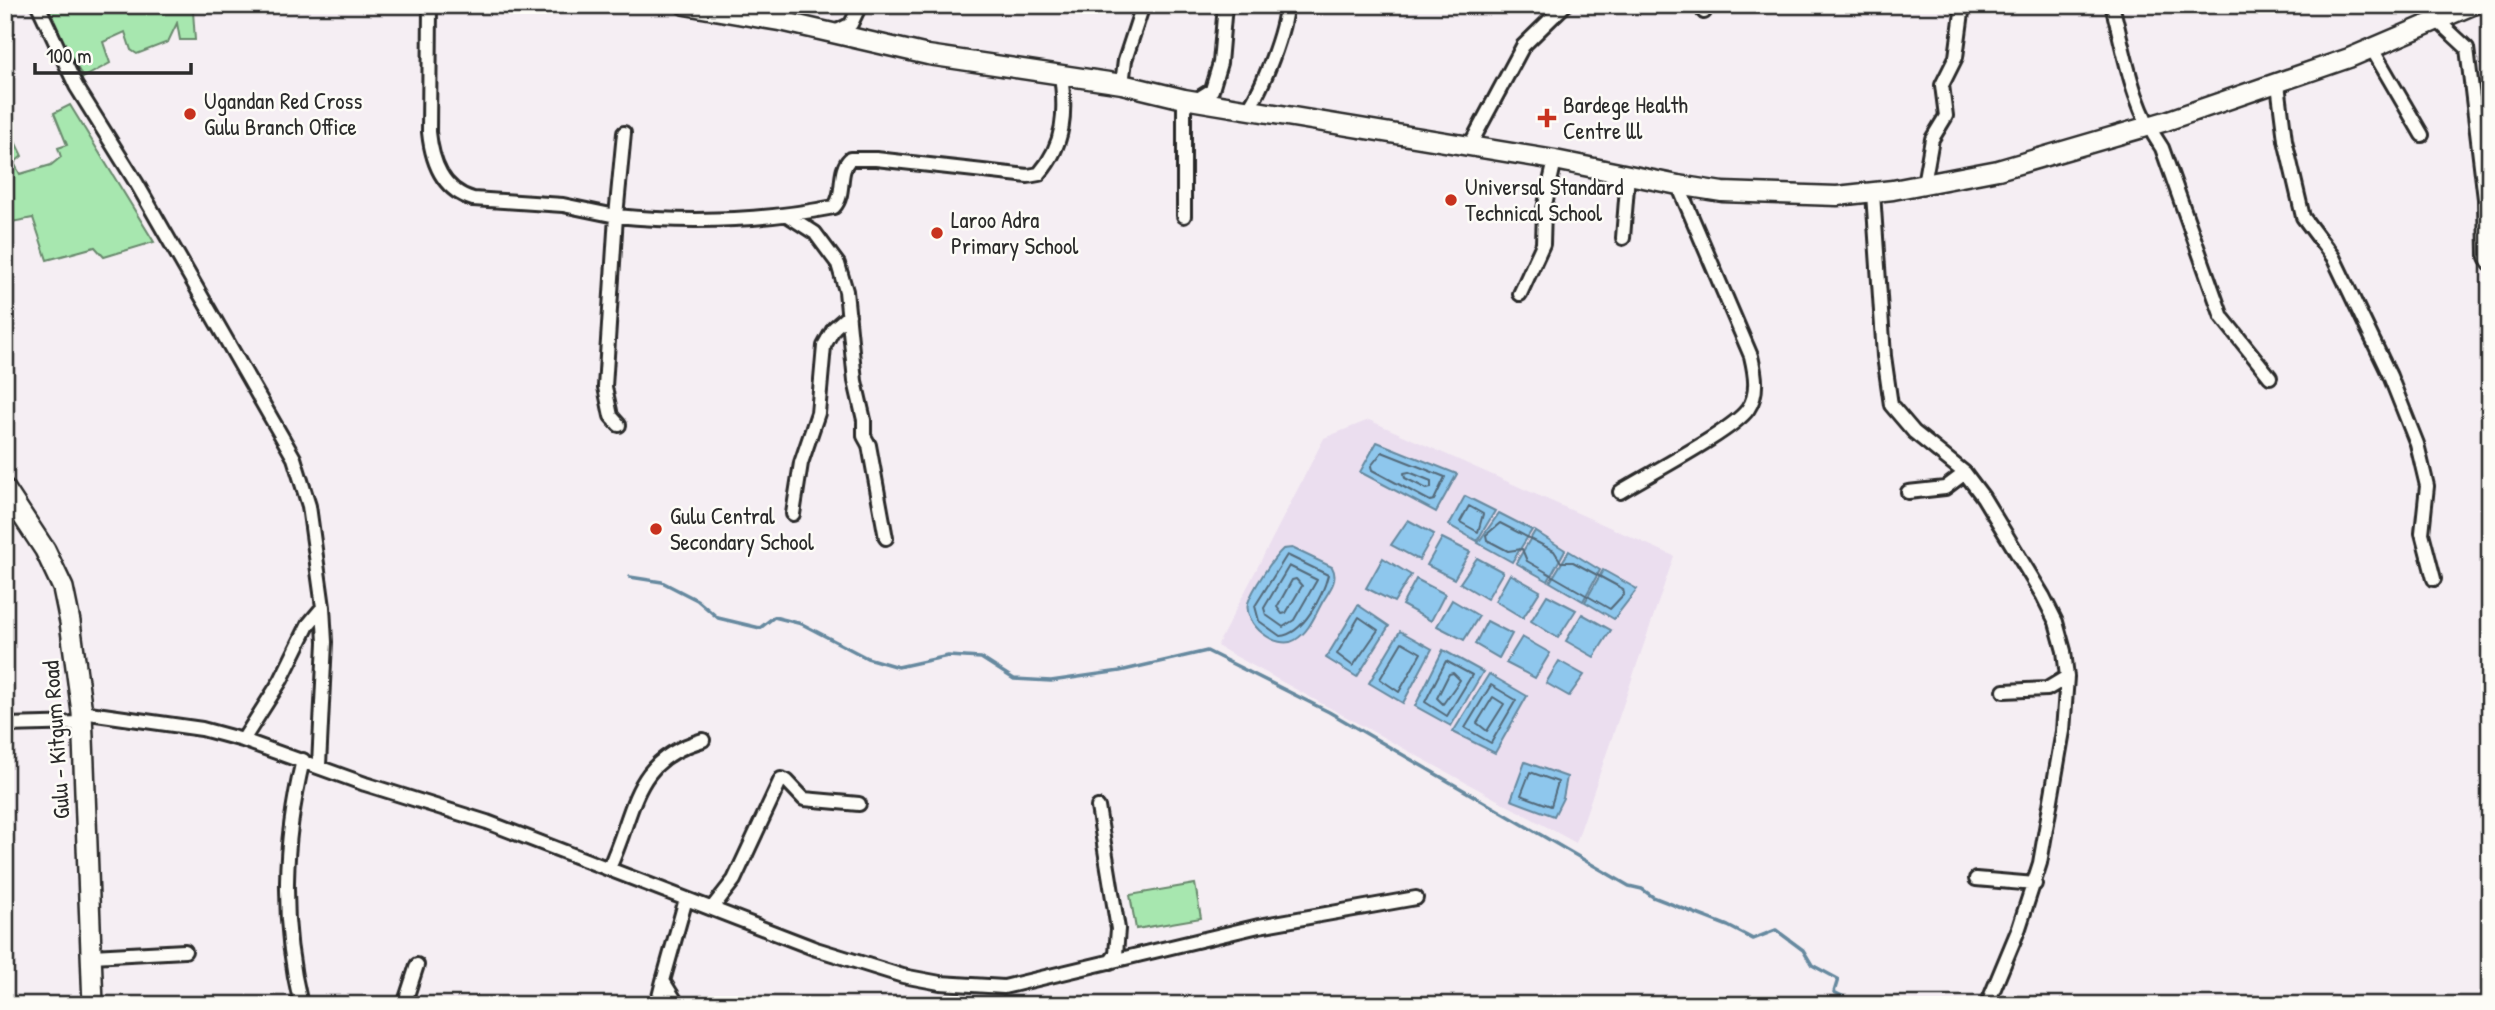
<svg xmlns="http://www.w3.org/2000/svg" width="2495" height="1010" viewBox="0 0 2495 1010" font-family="'Patrick Hand',sans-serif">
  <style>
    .built { fill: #ebdeef }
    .green { fill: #a7e7af; stroke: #69896d; stroke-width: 2 }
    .water { fill: #8ec7ed; stroke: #66899f; stroke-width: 2 }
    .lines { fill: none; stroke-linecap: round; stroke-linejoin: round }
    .shore { stroke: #536979; stroke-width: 2 }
    .stream { stroke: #66899f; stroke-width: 3.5 }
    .street-casing { stroke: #2b2b2b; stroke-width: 18 }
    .secondary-casing { stroke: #2b2b2b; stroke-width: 23 }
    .primary-casing { stroke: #2b2b2b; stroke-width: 24 }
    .street { stroke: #fdfcf7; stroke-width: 12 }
    .secondary { stroke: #fdfcf7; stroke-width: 18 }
    .primary { stroke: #fdfcf7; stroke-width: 19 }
    .poi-dot { fill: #c8321e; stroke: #fdfcf7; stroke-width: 2.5 }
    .labels { text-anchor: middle; stroke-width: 5; stroke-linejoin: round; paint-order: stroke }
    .poi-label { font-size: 23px; fill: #2b2b2b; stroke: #fdfcf7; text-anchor: start }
    .street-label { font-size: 23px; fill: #2b2b2b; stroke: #fdfcf7 }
  </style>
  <rect width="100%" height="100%" fill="#f5eef3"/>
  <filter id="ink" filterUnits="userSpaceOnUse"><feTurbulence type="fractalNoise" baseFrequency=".0143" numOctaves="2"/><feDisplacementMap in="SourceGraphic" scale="14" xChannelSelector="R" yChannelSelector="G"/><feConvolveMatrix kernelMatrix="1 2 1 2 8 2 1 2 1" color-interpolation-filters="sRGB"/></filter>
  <g filter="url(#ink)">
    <path class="built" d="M1369,420L1674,556L1576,843L1217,646L1324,438Z"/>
    <path class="green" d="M52,5H59L63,11L70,9L69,5L203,8L193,11L195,40H180L177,23L168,42L137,54L131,50L125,32L103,42L110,63L83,78L50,17Z
      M70,105L154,242L104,257L95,247L47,260L33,218L12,222L5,210V196L12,188L5,180V133L10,131L22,156L14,163L20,174L51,165L61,157L58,148L67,145L54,113Z
      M1195,884L1201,918L1136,929L1130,895Z"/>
    <path class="water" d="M1377,442L1457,474L1436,512L1360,472Z
      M1465,496L1495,511L1477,541L1449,525Z
      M1499,513L1532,530L1512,562L1478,543Z
      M1408,520L1434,534L1419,560L1391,545Z
      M1535,531L1565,550L1548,581L1516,563Z
      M1442,538L1470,552L1454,579L1427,565Z
      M1292,548L1332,567C1339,579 1330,590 1323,601C1315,615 1309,632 1295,640C1277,651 1243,624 1248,603C1252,590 1273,558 1283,549Z
      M1569,551L1600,570L1583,601L1550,582Z
      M1383,558L1411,575L1394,602L1366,588Z
      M1477,558L1503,572L1487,599L1460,583Z
      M1603,570L1637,589L1614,619L1585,602Z
      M1510,574L1540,591L1523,618L1495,601Z
      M1416,579L1445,594L1431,621L1402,605Z
      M1547,595L1576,610L1558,638L1531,621Z
      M1452,600L1479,616L1464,640L1437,626Z
      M1358,605L1389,626L1357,677L1326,658Z
      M1582,614L1611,630L1594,657L1566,641Z
      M1487,621L1512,634L1499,658L1475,644Z
      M1400,631L1432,649L1403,703L1369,683Z
      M1522,637L1550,653L1535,678L1506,663Z
      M1443,650L1483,672L1451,726L1415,706Z
      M1559,661L1584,675L1569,696L1546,683Z
      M1489,674L1527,696L1495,753L1453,732Z
      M1525,762L1567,777L1563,798L1554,816L1511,800Z"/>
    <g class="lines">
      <path class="shore" d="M1382,452L1445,477L1434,500L1430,501L1372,470L1371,466Z
        M1409,472L1431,481V488L1427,489L1405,478L1404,473Z
        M1469,506L1483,514L1478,532L1460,522Z
        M1500,523L1554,551L1561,562H1573L1623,589L1624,594L1610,609L1527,561L1522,549L1508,551L1487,540L1486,535Z
        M1287,555L1328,575C1323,595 1303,635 1280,636L1259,621L1255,606Z
        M1289,566L1317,580L1294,620L1283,627L1266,615L1264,608Z
        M1296,579L1302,586L1286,613L1282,614L1277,607L1292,580Z
        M1359,617L1378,630L1353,666L1337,654Z
        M1402,642L1421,653L1399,692L1380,679Z
        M1446,661L1472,675L1447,716L1425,702Z
        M1453,673L1460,680L1443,704L1437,698L1449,674Z
        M1491,685L1516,700L1491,743L1465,728Z
        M1493,697L1504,704L1487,731L1477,723Z
        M1530,772L1558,782L1551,806L1521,795Z"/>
      <path class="stream" d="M630,577L662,582L697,600L718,618L760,628L774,617L802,624L867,658L898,667L948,656L981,658L1014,679L1051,681L1120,671L1207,651L1329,712L1629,886L1642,889L1653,897L1728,926L1753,939L1776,930L1803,950L1812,965L1838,979L1834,992L1860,1005"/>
      <g class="street-casing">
        <path id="street" d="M38,5L76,86L137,184L294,458L309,506L323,607L308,625L281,680L243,740L202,729L82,712
          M430,5L429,132C432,162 442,190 473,199L563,205L616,216L605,387L611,416L619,425
          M1699,5L1704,12
          M2112,5C2126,57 2131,103 2162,148L2222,317L2270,377
          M746,13L765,5
          M2438,21L2467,48L2485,199L2486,257L2490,264
          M833,33L851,24L860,5
          M2372,49L2422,135
          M1122,84L1125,60L1143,5
          M2278,84L2285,140L2303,217L2333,257L2390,376L2417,444L2427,486L2422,533L2434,579
          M1196,100L1212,90L1220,63L1225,5
          M1248,109C1263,88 1285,30 1286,5
          M624,133L616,216C688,223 762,221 834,207C846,194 837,171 850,159H876L1028,176L1039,174C1065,144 1066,112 1061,75
          M1469,147L1523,46L1565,5
          M1924,184L1932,139L1946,116L1942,85L1956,57L1963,5
          M1873,193L1884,356L1891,405L1914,432L1965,473L1983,497L2043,596L2056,622L2064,651L2067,677L2063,731L2040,863L2019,928L1987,1005
          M787,215L815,233L838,264L846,291L855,381L864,420V436L869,445L886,538
          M1184,216V99
          M1623,238L1628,174
          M1520,294L1543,244L1544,209L1555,160
          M1620,492C1647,475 1733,431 1748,409C1759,393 1755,373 1751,356L1678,185
          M1908,492L1945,488L1965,473
          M793,514L801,463L818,413L824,346L834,328L849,315
          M2004,691L2047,689L2067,677
          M5,725L83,723
          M243,740L365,784L487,822L816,949L903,976L940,983L1004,987L1259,926L1416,898
          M319,765L325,642L323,607
          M1098,807L1118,929L1116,954L1110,962
          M609,868C637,808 631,761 703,740
          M1976,879L2035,884
          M712,908L734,880L781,779L787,781L804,799L859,804
          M92,956L185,951
          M301,1005C281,921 283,844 303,760
          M404,1005L417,965
          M657,1005L663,981
          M678,1005L663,981L686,899"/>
      </g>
      <g class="secondary-casing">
        <path id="secondary" d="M685,5L785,22L928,55L1122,84L1184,99L1555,160L1678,185L1722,192L1837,196L1893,190L1998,170L2166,121L2349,58L2473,5"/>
      </g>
      <g class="primary-casing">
        <path id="primary" d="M5,489L45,550L63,588L70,622L82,712L93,1005"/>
      </g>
      <use href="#street" class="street"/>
      <use href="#secondary" class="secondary"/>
      <use href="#primary" class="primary"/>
    </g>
  </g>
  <g class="poi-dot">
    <circle cx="190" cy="114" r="7"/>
    <path d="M1543.5 107.5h7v7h7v7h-7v7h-7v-7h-7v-7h7z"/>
    <circle cx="1451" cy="200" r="7"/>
    <circle cx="937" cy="233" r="7"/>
    <circle cx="656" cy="529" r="7"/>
  </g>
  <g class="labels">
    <g class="poi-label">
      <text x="204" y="109">Ugandan Red Cross<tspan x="204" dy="26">Gulu Branch Office</tspan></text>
      <text x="1563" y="113">Bardege Health<tspan x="1563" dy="26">Centre lll</tspan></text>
      <text x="1465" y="195">Universal Standard<tspan x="1465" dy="26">Technical School</tspan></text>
      <text x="951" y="228">Laroo Adra<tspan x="951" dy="26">Primary School</tspan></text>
      <text x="670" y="524">Gulu Central<tspan x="670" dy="26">Secondary School</tspan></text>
    </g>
    <g class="street-label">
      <text transform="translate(56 740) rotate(-94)" y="8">Gulu - Kitgum Road</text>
    </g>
  </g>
  <rect width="2495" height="1010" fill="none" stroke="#fdfcf7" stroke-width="28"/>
  <rect x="14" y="14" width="2467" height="982" fill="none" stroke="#2b2b2b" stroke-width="2.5" filter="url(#ink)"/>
  <path d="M35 63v10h156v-10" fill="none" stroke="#2b2b2b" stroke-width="3.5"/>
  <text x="46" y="63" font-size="21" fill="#2b2b2b" stroke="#fdfcf7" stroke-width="5" paint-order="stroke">100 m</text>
</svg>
